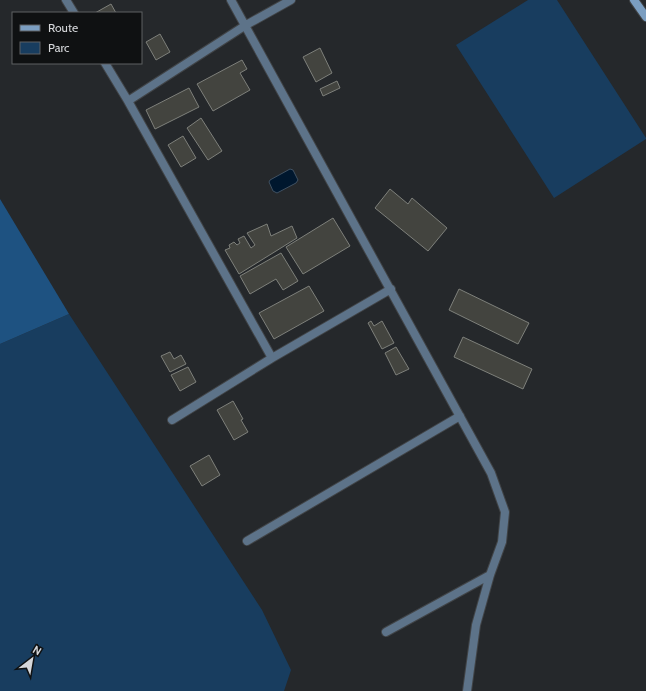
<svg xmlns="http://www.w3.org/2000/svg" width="646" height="691" viewBox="0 0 646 691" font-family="Cabin,sans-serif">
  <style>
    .green { fill: #183d5f }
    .forest { fill: #1e5281 }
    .water { fill: #00172e; stroke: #405162 }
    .building { fill: #43443f; stroke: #7e807b }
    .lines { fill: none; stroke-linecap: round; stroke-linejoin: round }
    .street-casing { stroke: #414447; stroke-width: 10 }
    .secondary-casing { stroke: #414447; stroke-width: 10 }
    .street { stroke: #5d7389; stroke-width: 8 }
    .secondary { stroke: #7b9ec1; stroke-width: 8 }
  </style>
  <rect width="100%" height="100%" fill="#25282b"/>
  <path class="green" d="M528,0H557L646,138V139L554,198L456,45Z
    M69,314L262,610L291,670L284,691H0V344Z"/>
  <path class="forest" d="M0,199L69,314L0,344Z"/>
  <path class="water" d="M290,169L293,170L298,180L296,183L277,193L273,191L269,182L270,180Z"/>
  <path class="building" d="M111,4L116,13H95Z
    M160,34L170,52L156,60L146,42Z
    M320,48L332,73L316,82L303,57Z
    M242,60L247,69L240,73L250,90L213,111L197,84Z
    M337,81L340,88L323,96L320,89Z
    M189,88L199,107L155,129L146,110Z
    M201,118L222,151L208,160L187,128Z
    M183,136L196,158L181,167L168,145Z
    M390,189L408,204L412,198L447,228L428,251L375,208Z
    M333,218L350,246L303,274L286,247Z
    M267,224L271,236L292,226L297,238L239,274L225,250L230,248L229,245L234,242L237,245L240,243L238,239L244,236L251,248L255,245L247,233Z
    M281,253L298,281L283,290L276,279L250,294L240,276Z
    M309,286L324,311L274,339L259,313Z
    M459,289L529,323L518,344L449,310Z
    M371,321L374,326L382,321L394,343L382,349L368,323Z
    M463,337L532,369L523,389L454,357Z
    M396,347L409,369L396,375L385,353Z
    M170,352L174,359L181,355L186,364L170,372L161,356Z
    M188,367L196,382L180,391L171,375Z
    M233,401L243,419L241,420L248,432L234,440L217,410Z
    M209,455L220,475L202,486L190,466Z"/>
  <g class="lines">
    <g class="street-casing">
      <path id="street" d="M66,0L74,13
        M231,0L491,473L505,512L502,542L490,575L476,625L467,691
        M105,63L128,101L272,358
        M128,101L246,25L291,0
        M172,420L272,358L391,289
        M247,541L460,416
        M386,632L490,575"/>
    </g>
    <g class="secondary-casing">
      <path id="secondary" d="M634,0L646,17"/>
    </g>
    <use href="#street" class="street"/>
    <use href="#secondary" class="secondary"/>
  </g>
  <rect x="12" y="12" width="130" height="52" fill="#0f1112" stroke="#5e6062"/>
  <rect x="20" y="25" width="20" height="6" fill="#7b9ec1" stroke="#5e6062"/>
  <text x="48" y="32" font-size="12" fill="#d5d7da">Route</text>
  <rect x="20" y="42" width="20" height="12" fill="#183d5f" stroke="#5e6062"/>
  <text x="48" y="52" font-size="12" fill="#d5d7da">Parc</text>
  <g transform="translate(32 659) rotate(31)" stroke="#0f1112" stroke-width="3" paint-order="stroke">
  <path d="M0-3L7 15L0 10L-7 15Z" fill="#d5d7da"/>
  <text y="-6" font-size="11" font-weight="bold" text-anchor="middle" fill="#d5d7da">N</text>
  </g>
</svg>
